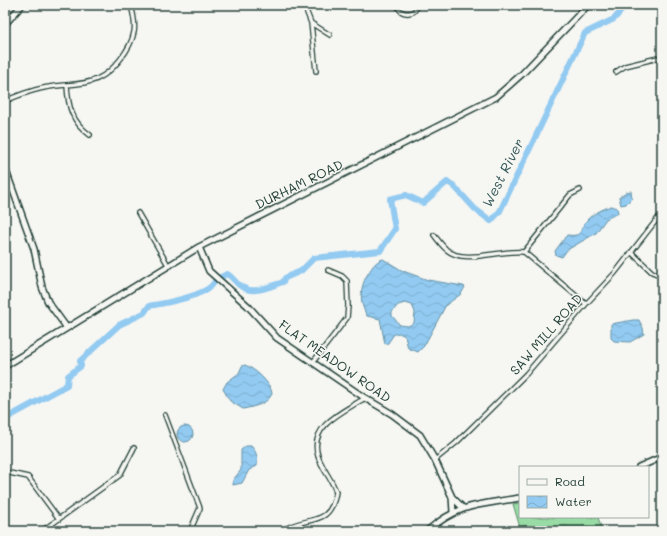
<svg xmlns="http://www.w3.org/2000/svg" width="667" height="536" viewBox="0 0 667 536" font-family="Mali,sans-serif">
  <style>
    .forest { fill: url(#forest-crowns); stroke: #5c8c6c }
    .water { fill: url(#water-waves); stroke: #6492a5; fill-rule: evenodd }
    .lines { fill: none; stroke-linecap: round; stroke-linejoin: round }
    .river { stroke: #92caf1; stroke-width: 6 }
    .street-casing { stroke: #1f3d34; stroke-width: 6 }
    .secondary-casing { stroke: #1f3d34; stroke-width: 8 }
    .street { stroke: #f6f6f2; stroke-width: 3.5 }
    .secondary { stroke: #f6f6f2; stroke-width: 5 }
    .labels { text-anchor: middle; stroke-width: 3; stroke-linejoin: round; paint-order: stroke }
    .street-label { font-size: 13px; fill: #1f3d34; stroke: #f6f6f2 }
    .water-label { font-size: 14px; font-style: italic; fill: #36595a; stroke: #f6f6f2 }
  </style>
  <defs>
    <pattern id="forest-crowns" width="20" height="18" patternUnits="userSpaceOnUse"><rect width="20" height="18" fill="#99dba5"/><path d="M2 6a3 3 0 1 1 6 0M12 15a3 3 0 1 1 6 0" fill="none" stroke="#83bd8f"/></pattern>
    <pattern id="water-waves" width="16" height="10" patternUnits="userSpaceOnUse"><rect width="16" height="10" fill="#92caf1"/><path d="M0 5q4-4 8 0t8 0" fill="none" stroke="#7daecf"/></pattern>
  </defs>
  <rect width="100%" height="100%" fill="#f6f6f2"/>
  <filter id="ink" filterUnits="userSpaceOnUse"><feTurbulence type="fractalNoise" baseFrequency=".025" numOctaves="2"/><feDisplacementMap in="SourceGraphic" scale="8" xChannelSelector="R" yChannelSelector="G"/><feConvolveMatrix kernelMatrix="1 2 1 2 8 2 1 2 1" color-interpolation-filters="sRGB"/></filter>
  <g filter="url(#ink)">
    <path class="forest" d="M520,503V517H598L602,531H521L513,504Z"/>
    <path class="water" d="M631,191L632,198L626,204L621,205L619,197L626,192Z
      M611,206L617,208L618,213L606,219L596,233L567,250L562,257L556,255L555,251L567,235C585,237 578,230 587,220C592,214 603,209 611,206Z
      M383,259L403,271L428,280L463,286L465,287L461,294L446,305L424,346L418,352L408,348L405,336L399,333L394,334L388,343L385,344L380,319L367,316C358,300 360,284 371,269C374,264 377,261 383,259ZM405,303L412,305L415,312L414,323L408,326L400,325L392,316V312L398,305Z
      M633,320H639L643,328L644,334L630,342L614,341L611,338V324Z
      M245,365C255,369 270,382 272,393C269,404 253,407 243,409L230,401L223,389L227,382L239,373L242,366Z
      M177 434a8 8 0 1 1 16 0a8 8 0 1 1-16 0Z
      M246,446H251C257,452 258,458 257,466L249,470L242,483L233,485V480L241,470V450Z"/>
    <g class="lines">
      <path class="river" d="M221,277L227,274C233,277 236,284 242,287C254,295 270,286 283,282L285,278L301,271L314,258L380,251L395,229L390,199L406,195L423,203L447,182L453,185L475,209L491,221L500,211L585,33L614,19L623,9L631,5
        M5,419L67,385L68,376L81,366L80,361L119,325L144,313L149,306C164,303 209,296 215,281"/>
      <g class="street-casing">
        <path id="street" d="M304,5L311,23L330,35
          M397,5C401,16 414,16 418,5
          M311,23L316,71
          M616,72L625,66L662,57
          M67,85C68,107 72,122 90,135
          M5,101C19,95 34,89 49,87C65,84 82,86 97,79C113,72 131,49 134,32C136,23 133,14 131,5
          M138,213L168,265
          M434,235C438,240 442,246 447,250C464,265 502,249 524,252L586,304
          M524,252L570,195L580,190
          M631,252L652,272L662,276
          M313,362L347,318L348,306L347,281L342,276L328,270
          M165,415L200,508L190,531
          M435,460L456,443L526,374L586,304L615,273L662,213
          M5,472L28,477L59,519
          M42,531L120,475L134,448
          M282,531C305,514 330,530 336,492C332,479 322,469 318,456C308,425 345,411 365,398"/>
      </g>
      <g class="secondary-casing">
        <path id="secondary" d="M5,24L22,5
          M5,168L34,249L42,287L48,302L67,328
          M199,247L209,271L248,306L277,338L365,398L392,414L420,435L435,460L452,497L453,512
          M5,366L199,247L496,97L522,74L588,5
          M639,467L662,457
          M452,497L463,508
          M427,531C460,503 479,505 520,498"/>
      </g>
      <use href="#street" class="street"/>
      <use href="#secondary" class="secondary"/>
    </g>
  </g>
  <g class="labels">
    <g class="street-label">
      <text transform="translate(299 184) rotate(-26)" y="5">DURHAM ROAD</text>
      <text transform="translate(546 334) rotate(-49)" y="5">SAW MILL ROAD</text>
      <text transform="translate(335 361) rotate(35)" y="5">FLAT MEADOW ROAD</text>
    </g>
    <g class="water-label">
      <text transform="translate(503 173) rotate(-63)" y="5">West River</text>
    </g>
  </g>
  <rect width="667" height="536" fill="none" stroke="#f6f6f2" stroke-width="20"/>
  <rect x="10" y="10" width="647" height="516" fill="none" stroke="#1f3d34" stroke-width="1.5" filter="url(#ink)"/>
  <rect x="519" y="466" width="130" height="52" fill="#f6f6f2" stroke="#a0aca6"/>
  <rect x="527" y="479" width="20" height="6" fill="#f6f6f2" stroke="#a0aca6"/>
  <text x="555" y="486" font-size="12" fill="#1f3d34">Road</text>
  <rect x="527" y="496" width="20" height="12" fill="url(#water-waves)" stroke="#a0aca6"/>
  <text x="555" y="506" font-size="12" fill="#1f3d34">Water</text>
</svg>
